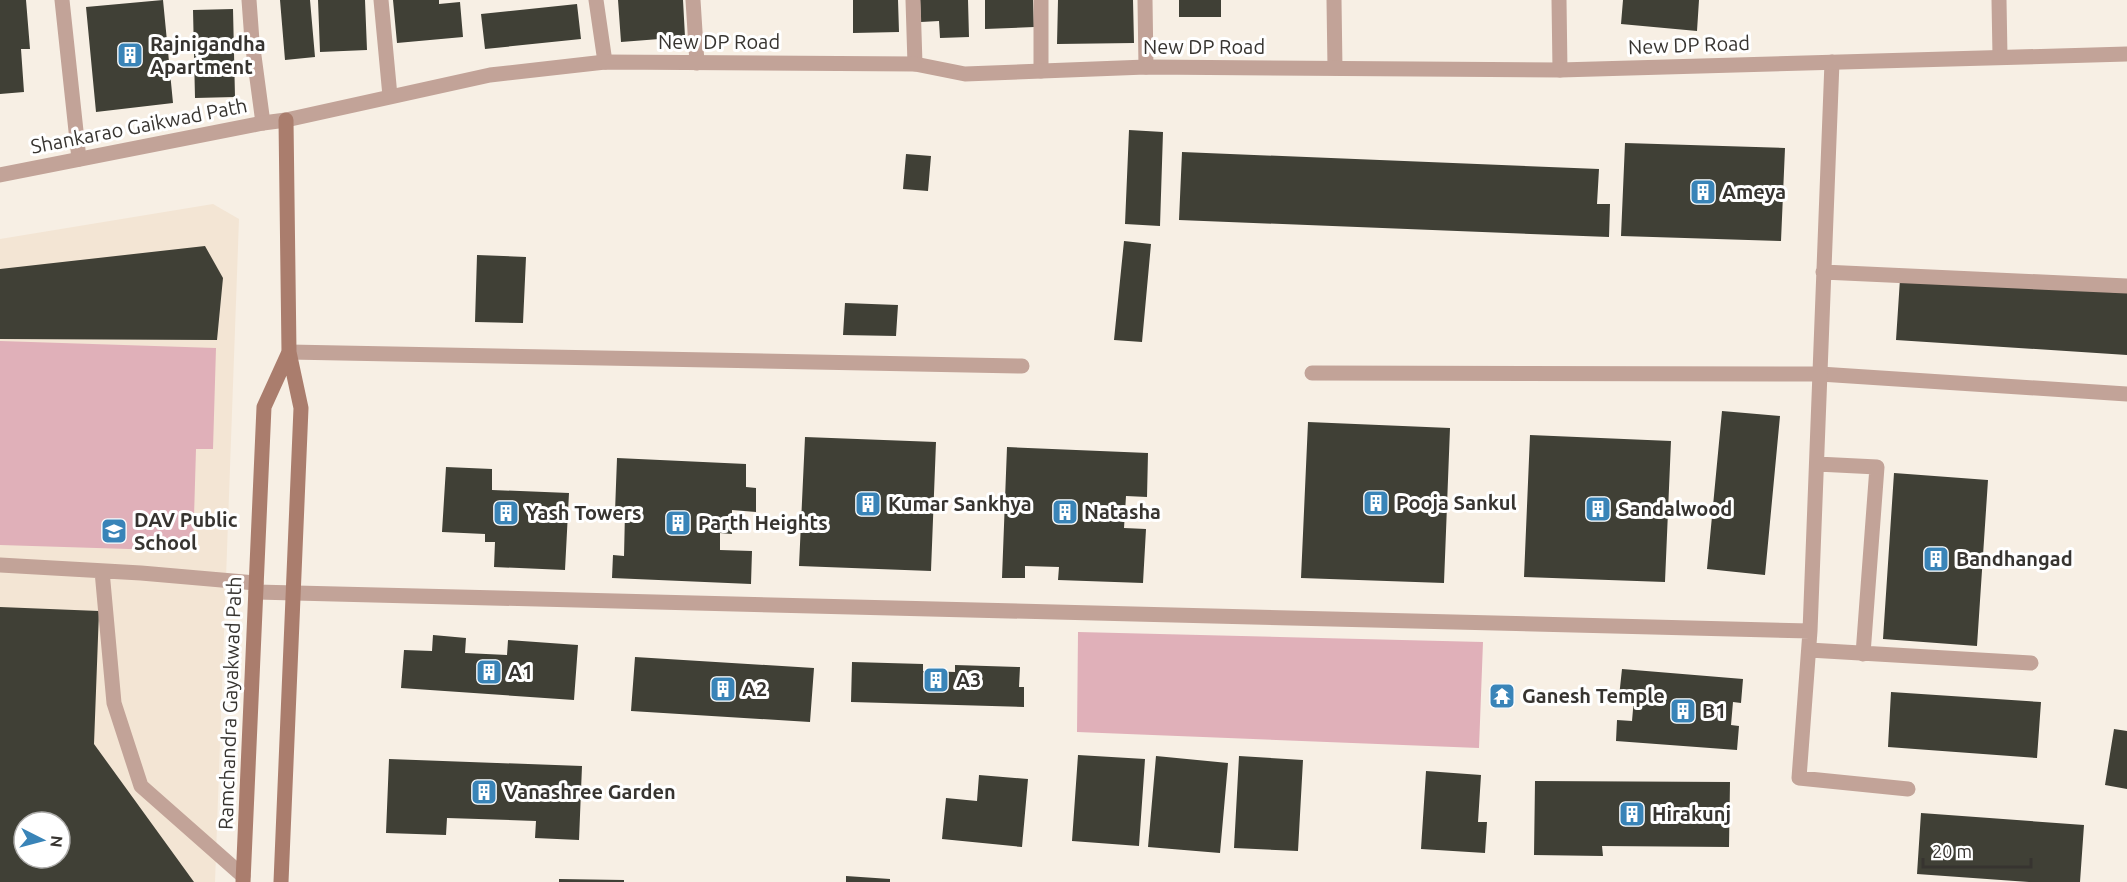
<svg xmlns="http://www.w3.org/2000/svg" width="2127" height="882" viewBox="0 0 2127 882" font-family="Ubuntu,sans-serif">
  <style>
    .built { fill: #f3e5d4; fill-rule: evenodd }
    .green { fill: #e0b0b9 }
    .building { fill: #404036; fill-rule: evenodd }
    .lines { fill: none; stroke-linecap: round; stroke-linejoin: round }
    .service { stroke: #c2a398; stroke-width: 15 }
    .minor { stroke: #c2a398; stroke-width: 15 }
    .tertiary { stroke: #c2a398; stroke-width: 15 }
    .secondary { stroke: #aa7d6d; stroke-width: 15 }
    .labels { text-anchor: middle; stroke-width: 6; stroke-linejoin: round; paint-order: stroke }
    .street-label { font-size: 20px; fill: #373430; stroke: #fff }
    .poi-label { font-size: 20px; font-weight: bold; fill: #373430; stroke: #fff; text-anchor: start }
  </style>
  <rect width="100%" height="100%" fill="#f7efe4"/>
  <path class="built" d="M213,204L239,219L215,882H0V239ZM24,822H60V858H24Z"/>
  <path class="green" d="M0,341L216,348L213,449H196L193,551L0,545Z
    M1078,632L1483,642L1479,748L1077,732Z"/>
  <path class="building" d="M0,0H26L30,49H21L24,92L0,94Z
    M163,0L173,103L96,112L86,7Z
    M280,0H310L315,57L285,60Z
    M318,0H365L367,50L320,52Z
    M393,0H439V4L460,2L463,37L397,43Z
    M618,0H683L685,37L621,42Z
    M853,0H898L899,32L853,33Z
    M920,0H968L969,37L940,38L939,21L921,22Z
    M985,0H1033L1034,27L985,29Z
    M1058,0H1133L1134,43L1057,44Z
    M1179,0H1221V17H1179Z
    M1623,0H1699L1697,31L1621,24Z
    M577,4L581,39L485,49L481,14Z
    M233,9L235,97L195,98L193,10Z
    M1129,130L1163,132L1160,226L1125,224Z
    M1625,143L1785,148L1781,241L1621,236Z
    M1182,152L1599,169L1597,204H1610L1609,237L1179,220Z
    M906,154L931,156L928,191L903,189Z
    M1124,241L1151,244L1142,342L1114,340Z
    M205,246L223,278L217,340L0,339V269Z
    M477,255L526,257L523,323L475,322Z
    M1900,279L2127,293V355L1896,340Z
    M845,303L898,305L896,336L843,335Z
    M1722,411L1780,416L1765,575L1707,569Z
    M1308,422L1450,428L1444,583L1301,578Z
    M1530,435L1671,441L1665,582L1524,577Z
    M805,437L936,442L931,571L799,566Z
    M1007,447L1148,453L1147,497L1126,496L1124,528L1146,529L1143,583L1058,580L1059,567L1025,566V578H1002Z
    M617,458L746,464V487L756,488V512L732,510V534L720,533V550L752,551L751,584L612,578L613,555L624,556L625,512H615Z
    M446,467L492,469V490L569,493L565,570L494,567L495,542H485V534L442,532Z
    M1894,473L1988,480L1977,646L1883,639Z
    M0,607L99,611L94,744L194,882H0ZM24,822H60V858H24Z
    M433,635L466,638L465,653L507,655L508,640L578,645L574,700L401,688L404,650L432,651Z
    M635,657L814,668L810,722L631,711Z
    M852,662L923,664V671L955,672V665L1020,667L1019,687H1024V707L851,702Z
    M1622,669L1743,679L1741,703L1733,702L1731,725L1739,726L1737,750L1616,741L1617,720L1632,721L1634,698L1619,697Z
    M1891,692L2041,702L2037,758L1888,747Z
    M2114,729L2127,731V789L2105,785Z
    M1078,755L1145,759L1139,846L1072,841Z
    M1156,756L1228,763L1220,853L1148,847Z
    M1239,756L1303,760L1298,851L1234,848Z
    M389,759L582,766L579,840L535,838L536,821L447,818L446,835L386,833Z
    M1426,771L1481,775L1478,822H1487L1485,853L1421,849Z
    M979,775L1028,779L1022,847L942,839L946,798L977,801Z
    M1535,781L1730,782L1729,847L1602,846L1603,856L1534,855Z
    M1921,813L2084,825L2080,882H2029L1917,874Z
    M846,876L890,879V882H846Z
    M559,879L624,880V882H559Z"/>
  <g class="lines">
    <path class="service" d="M693,0L697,63
      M1820,374L2127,394
      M0,565L141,573L256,583
      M102,571L114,703L141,786L243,876"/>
    <path class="minor" d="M62,0L79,159
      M249,0L252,41L263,123
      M381,0L390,96
      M596,0L605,62
      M913,0L915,64
      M1145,0L1146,67
      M1334,0L1335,68
      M1559,0L1560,70
      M1999,0L2000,56
      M1832,62L1810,631L1799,778L1908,789
      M1041,71V0
      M1823,272L2127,286
      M289,352L1022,366
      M1312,373L1820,374
      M1817,464L1877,467L1863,654
      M256,592L1810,631
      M1809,650L2031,663"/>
    <path class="tertiary" d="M0,175L263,123L286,120L490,75L605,62L915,64L965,74L1146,67L1560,70L2127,54"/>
    <path class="secondary" d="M243,882L264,407L289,352
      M281,882L301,408L289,352L286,120"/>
  </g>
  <defs>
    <g id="building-square" transform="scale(1.35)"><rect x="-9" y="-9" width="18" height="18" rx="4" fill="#3984b8" stroke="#fff"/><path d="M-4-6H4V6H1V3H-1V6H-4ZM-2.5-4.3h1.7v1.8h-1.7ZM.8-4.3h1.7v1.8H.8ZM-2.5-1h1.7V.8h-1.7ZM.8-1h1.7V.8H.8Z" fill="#fff"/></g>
    <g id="school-square" transform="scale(1.35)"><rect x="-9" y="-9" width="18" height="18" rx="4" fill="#3984b8" stroke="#fff"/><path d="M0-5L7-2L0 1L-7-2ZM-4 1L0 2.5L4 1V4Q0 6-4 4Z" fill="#fff"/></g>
    <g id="temple-square" transform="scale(1.35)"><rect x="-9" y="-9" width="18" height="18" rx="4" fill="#3984b8" stroke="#fff"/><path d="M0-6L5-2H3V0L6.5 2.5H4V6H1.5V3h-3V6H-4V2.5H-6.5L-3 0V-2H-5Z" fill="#fff"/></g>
  </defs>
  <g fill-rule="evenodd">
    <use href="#building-square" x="130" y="55"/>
    <use href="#building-square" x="1703" y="192"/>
    <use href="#building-square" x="1376" y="503"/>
    <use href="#building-square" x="868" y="504"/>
    <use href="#building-square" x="1598" y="509"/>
    <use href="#building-square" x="1065" y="512"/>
    <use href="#building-square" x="506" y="513"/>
    <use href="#building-square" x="678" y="523"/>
    <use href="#school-square" x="114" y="531"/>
    <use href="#building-square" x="1936" y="559"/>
    <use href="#building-square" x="489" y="672"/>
    <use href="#building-square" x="936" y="680"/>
    <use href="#building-square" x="723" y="689"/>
    <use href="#temple-square" x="1502" y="696"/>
    <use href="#building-square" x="1683" y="711"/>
    <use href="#building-square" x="484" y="792"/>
    <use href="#building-square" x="1632" y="814"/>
  </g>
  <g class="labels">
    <g class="street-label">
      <text x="719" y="49">New DP Road</text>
      <text transform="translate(1689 45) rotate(-2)" y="7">New DP Road</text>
      <text x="1204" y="54">New DP Road</text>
      <text transform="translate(139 126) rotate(-11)" y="7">Shankarao Gaikwad Path</text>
      <text transform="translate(230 703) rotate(-88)" y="7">Ramchandra Gayakwad Path</text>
    </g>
    <g class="poi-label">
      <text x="150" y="51">Rajnigandha<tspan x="150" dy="23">Apartment</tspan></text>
      <text x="1722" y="199">Ameya</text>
      <text x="1396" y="510">Pooja Sankul</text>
      <text x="888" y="511">Kumar Sankhya</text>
      <text x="1618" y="516">Sandalwood</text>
      <text x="1084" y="519">Natasha</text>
      <text x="526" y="520">Yash Towers</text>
      <text x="134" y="527">DAV Public<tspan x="134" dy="23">School</tspan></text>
      <text x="698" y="530">Parth Heights</text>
      <text x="1956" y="566">Bandhangad</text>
      <text x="508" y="679">A1</text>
      <text x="956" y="687">A3</text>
      <text x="742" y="696">A2</text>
      <text x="1522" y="703">Ganesh Temple</text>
      <text x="1702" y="718">B1</text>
      <text x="504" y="799">Vanashree Garden</text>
      <text x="1652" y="821">Hirakunj</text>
    </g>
  </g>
  <g transform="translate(42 840) rotate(96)"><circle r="28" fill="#ffffff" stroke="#afaeac" stroke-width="1.5"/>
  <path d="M0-4.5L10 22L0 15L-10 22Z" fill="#3984b8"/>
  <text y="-9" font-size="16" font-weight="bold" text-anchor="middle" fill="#373430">N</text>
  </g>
  <path d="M1923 858v9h108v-9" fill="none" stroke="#373430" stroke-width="3"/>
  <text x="1932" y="858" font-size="18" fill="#373430" stroke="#ffffff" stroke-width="4.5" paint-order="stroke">20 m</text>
</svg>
